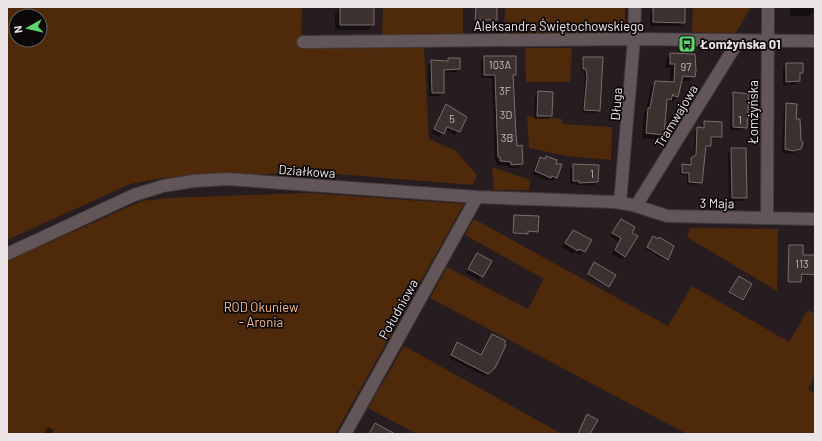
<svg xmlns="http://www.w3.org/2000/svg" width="822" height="441" viewBox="0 0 822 441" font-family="Barlow,sans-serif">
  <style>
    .green { fill: #4e2a0a; fill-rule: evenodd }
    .shadow { fill: #0007; fill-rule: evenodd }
    .building { fill: #3c312f; stroke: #7b6d6c }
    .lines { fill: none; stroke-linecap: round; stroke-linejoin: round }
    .minor-casing { stroke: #40383b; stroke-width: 14 }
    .minor { stroke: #625659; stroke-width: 12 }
    .labels { text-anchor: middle; stroke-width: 3.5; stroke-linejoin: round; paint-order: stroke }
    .number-label { font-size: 11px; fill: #c0b8b9 }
    .street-label { font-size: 13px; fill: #ece5e7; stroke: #0d080a }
    .poi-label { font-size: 13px; font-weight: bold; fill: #ece5e7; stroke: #0d080a; text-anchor: start }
    .park-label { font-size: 13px; fill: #f9bc90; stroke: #0d080a }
  </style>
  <rect width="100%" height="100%" fill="#271d20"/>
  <path class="green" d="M7,7H302L301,48H424L429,139L456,151L477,175L473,185L313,172L164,178L130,184L7,240ZM16,16H40V40H16Z
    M383,7H463V35L382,36Z
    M505,7H625V35H504Z
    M693,7H751L735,34L692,32Z
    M525,48H572L570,82H526Z
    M527,116L562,119V124L612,127L611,160L567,156L529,148Z
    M492,167L530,180L529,190H494Z
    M308,193L464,204L335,434H7V261L142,201L167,198Z
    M474,219L668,326L692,286L789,342L808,310L815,314V376L808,389L815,393V434H687L430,298L447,267L528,309L544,279L465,235Z
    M690,228L778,229L777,291L687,237Z
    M404,346L562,434H417L368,408Z"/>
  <path class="shadow" d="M476,7H496V19L474,21Z
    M790,7H813V13L809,16H790Z
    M341,8L373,25L368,30H335V13Z
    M654,8L684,23L680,26H650V11Z
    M671,54L694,76L689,81H681L677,96L673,101H669L665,104L663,134L658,139L642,138L644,114L646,111L651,87L656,82L670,83V68H665L666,59ZM678,75L692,76V78L678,77Z
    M484,57L515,74L512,77L516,147L522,164L518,168H508V166L497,165L496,161H495L492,78H481V61Z
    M583,58L599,111L596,113L582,112L585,80L584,71H581V61Z
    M448,59L459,69L456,72L443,73V92L440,96H429L428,65L432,61L446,62Z
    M786,64L802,73L795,85H783V68Z
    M539,92L552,93L551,116L548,119H534L535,95Z
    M734,93L746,127L744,130H730L731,96Z
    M787,104L795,120L800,149L797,152L789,154L782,152L784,107Z
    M446,105L466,117L455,135L445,130L440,137L431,133Z
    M704,122L721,137L718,139H710V146L705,148L701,182L698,185L687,184V175H680V168L682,165L689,166V161L694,157L695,131L698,128L702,129V124Z
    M732,149L746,198L742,201H729L728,153Z
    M540,158L544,159L546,158L555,165H561L556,178L553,181L549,180L547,181L532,174L537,161Z
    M574,165L597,182L594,185L587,186L570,184V169Z
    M514,216L537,231L527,232L526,235L512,234Z
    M621,220L630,233L625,256L622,259L612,254L619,242L610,236Z
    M573,231L591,240L580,255L575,252L573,254L562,247Z
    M652,239L668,259L666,261L646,249Z
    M790,246L802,256H815V276H801L799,283H787Z
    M477,254L490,262L479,280L466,273Z
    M593,265L609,286L607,287L587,276Z
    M737,279L751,285L741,301L729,294Z
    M492,335L494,367L485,376L449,358L457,344L480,356Z
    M48,427L54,430L52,434H43Z"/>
  <path class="building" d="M340,7H374V25H340Z
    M476,7H497V20H475Z
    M653,7H685V23L653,22Z
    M670,53L695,54L696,71L695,77L683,76L678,97L674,96L673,94L671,100L667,99L664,135L646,133L648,108H650L655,81L674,82L675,64H670Z
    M484,56H516V75H513L516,134L517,146L522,145L523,164L511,165V162L500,161V157H498L495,75H484Z
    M583,57H603L600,111L584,110L587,77L586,69H583Z
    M448,58H460V69L444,70V93H432L431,60L448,61Z
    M786,63H803V73H800V81L786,82Z
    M538,91L553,92L552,116H537Z
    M733,92L749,94L747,128L733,127Z
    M786,103L797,104L796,119H800L801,140L803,143L801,149L793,151L785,149Z
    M446,104L467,117L460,132L447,127L444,134L434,129Z
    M704,121L722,122V137H711V146H706L702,183L689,182V173H682V164L691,165V158L696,155L697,127L704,128Z
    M731,148H746L747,198H732Z
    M546,156L557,160L556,164H562L557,178L552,176L551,178L535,171L540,157L545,159Z
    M573,164L599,165L598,182L579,183V181H573Z
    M514,215L539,216L538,232L528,231V234L513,233Z
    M621,219L635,227L632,233L638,236L625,257L615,250L621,238L612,233Z
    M573,230L592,240L585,252L579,249L578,251L565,243Z
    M653,236L658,239L659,237L674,246L668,260L647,247Z
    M789,245H803V255H815V275L802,274L801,282H788Z
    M477,253L492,261L483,277L468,269Z
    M594,262L616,275L609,287L588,274Z
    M739,276L752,284L743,300L729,292Z
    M492,334L506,341L504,344L506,345L495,368L488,374L451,355L457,342L481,355Z
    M587,414L598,420L590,434H578Z
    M375,423L395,434H369Z"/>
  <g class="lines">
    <g class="minor-casing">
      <path id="minor" d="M303,42L634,39L815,41
        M620,203L634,39L635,7
        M636,206L739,40
        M767,218L768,7
        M7,254L134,195L163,186L194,181L227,179L477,197L615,202L633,205L667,216L815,219
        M345,434L477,197"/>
    </g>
    <use href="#minor" class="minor"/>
  </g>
  <defs>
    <g id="bus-square" transform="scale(0.9)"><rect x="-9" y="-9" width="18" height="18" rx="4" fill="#5ed56c" stroke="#0d080a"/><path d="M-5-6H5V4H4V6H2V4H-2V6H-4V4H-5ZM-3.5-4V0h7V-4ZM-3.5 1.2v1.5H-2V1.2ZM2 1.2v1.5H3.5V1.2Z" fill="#111"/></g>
  </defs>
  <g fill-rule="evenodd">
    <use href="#bus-square" x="687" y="44"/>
  </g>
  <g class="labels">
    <g class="number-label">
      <text x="500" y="69">103A</text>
      <text x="686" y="71">97</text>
      <text x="505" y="95">3F</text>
      <text x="506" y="119">3D</text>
      <text x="452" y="123">5</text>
      <text x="740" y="124">1</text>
      <text x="507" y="142">3B</text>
      <text x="592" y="178">1</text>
      <text x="802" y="268">113</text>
    </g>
    <g class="street-label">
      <text x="559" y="31">Aleksandra Świętochowskiego</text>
      <text transform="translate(616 104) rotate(-86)" y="5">Długa</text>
      <text transform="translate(753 112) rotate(-90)" y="5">Łomżyńska</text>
      <text transform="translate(676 116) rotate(-59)" y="5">Tramwajowa</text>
      <text transform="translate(307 171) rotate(4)" y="5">Działkowa</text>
      <text transform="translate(717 203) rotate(1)" y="5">3 Maja</text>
      <text transform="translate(398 309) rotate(-61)" y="5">Południowa</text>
    </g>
    <g class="poi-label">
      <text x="700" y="49">Łomżyńska 01</text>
    </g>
    <g class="park-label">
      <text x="261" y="312">ROD Okuniew<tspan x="261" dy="15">- Aronia</tspan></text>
    </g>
  </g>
  <rect width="822" height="441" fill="none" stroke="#ece5e7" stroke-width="16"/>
  <g transform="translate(28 28) rotate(262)"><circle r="19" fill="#0d080a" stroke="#666062"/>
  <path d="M0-3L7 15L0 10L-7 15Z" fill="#5ed56c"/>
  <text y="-6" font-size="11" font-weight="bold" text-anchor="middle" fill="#ece5e7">N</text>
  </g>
</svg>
